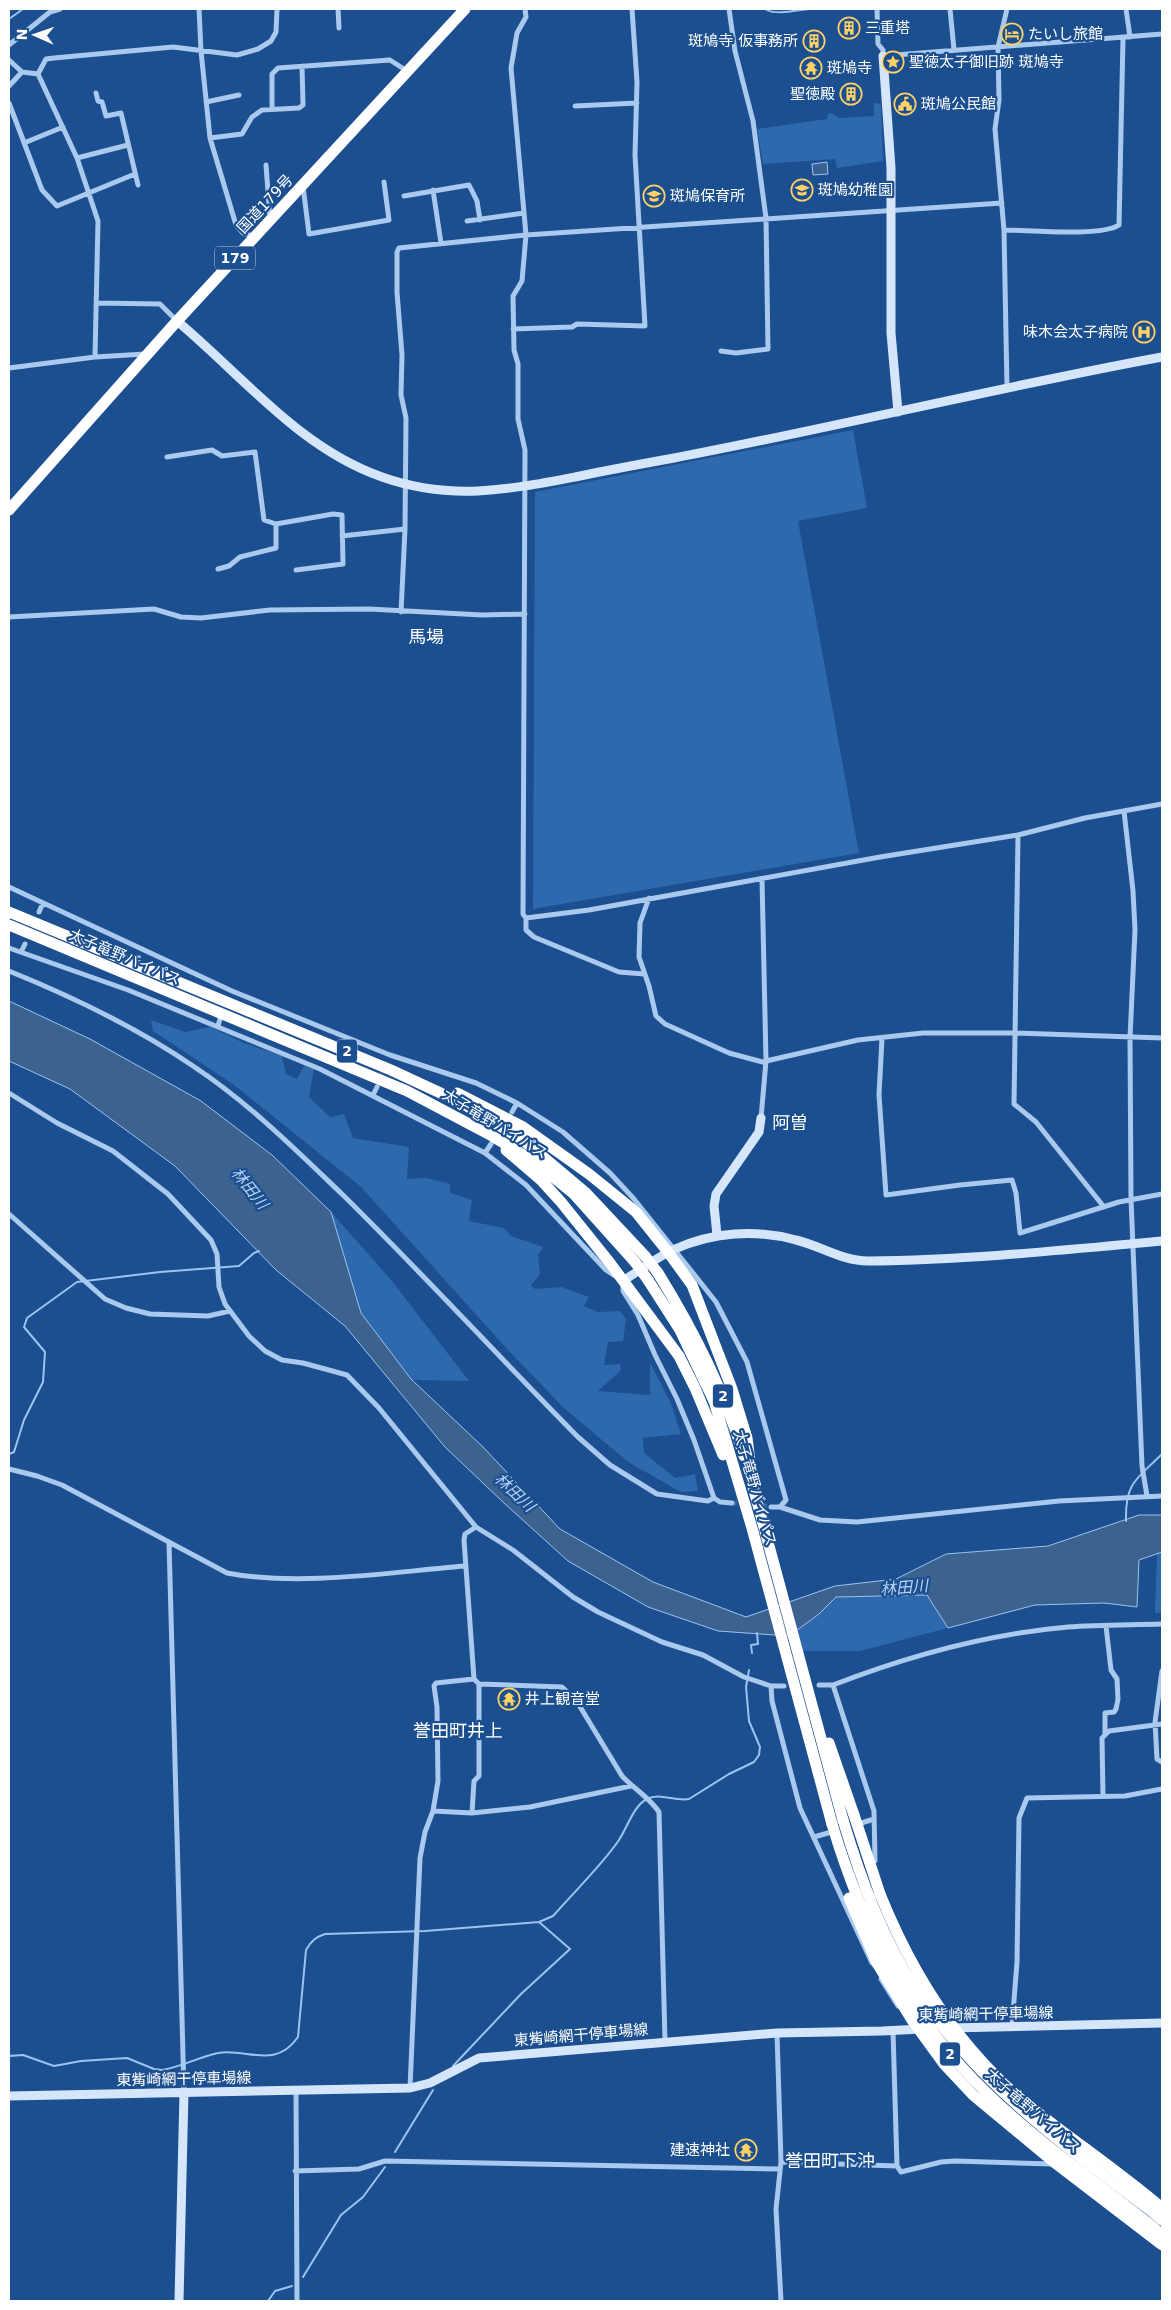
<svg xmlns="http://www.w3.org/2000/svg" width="1171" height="2310" viewBox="0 0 1171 2310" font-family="'DejaVu Sans','Noto Sans JP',sans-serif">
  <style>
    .green { fill: #2e69ad }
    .water { fill: #3c6290; stroke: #9cc4f0 }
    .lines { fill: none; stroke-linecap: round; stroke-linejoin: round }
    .stream { stroke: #9cc4f0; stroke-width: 2 }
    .street-tunnel { stroke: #3d69a0; stroke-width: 5; stroke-dasharray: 5 2.5; stroke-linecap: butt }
    .street { stroke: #a9c9ee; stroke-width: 5 }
    .secondary { stroke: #d6e6fa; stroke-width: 9 }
    .highway { stroke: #fff; stroke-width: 11 }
    .highway-bridge { stroke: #fff; stroke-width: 11 }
    .labels { text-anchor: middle; stroke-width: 4.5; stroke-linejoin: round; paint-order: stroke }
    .shield { fill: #1b4f8f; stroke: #bbcadd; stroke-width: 1 }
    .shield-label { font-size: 14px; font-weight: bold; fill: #fff }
    .poi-label { font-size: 15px; fill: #fff; stroke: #1b4f8f; text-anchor: start }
    .street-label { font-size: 15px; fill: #fff; stroke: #1b4f8f }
    .water-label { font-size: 16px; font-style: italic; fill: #b5d3f5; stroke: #1b4f8f }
    .quarter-label { font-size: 18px; fill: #fff; stroke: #1b4f8f }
  </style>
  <rect width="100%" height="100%" fill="#1b4f8f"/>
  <path class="green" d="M874,103L881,104L883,161L837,168L835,159L763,164L757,129L827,119L828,114L831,113L839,118L874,116Z
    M853,430L867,508L798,521L859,853L533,909L535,492Z
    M151,1020L185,1032L210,1027L244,1043L282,1056L286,1074L297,1079L304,1066L314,1069L309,1097L330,1117L344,1114L353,1138L409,1147L407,1179L427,1178L450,1184V1193L472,1200L469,1221L504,1228L511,1236L543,1247L538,1255L540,1274L531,1285L535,1289L561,1287L589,1297L584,1306L598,1312L620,1311L626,1319L623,1341L608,1342L604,1365L620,1364L621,1370L598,1391L650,1395V1363L670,1401L681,1434L643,1438L644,1453L675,1478L695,1474L698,1491L681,1492L628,1462L565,1409L507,1349L361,1187L234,1085L153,1031Z
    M331,1212L392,1281L469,1381L412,1380L361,1313Z
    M1162,1552V1613H1155L1157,1554Z
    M927,1595L948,1628L860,1651H793L789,1636L819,1614L836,1597Z"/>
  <path class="water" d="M827,162L828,174L813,175L812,164Z
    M9,1001L90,1039L201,1101L272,1155L331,1212L361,1313L411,1379L483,1447L560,1529L653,1582L746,1617L835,1586L896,1579L946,1554L1048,1546L1139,1515H1162V1552L1139,1560L1137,1607L1104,1603L1035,1605L948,1628L927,1595L836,1597L819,1614L789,1636L718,1631L648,1607L568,1561L504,1503L445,1447L345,1326L276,1270L175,1166L70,1089L9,1061Z"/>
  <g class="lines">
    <path class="stream" d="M765,9C776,16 797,10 809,9
      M9,19L23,9
      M9,1454L14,1452L24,1420L43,1382L45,1352L24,1327L27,1318L77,1282L160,1272L239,1266L254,1253L259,1251
      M1126,1521C1125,1482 1137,1479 1162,1454
      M752,1653L751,1645L758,1644L757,1633
      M9,2056L23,2055L54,2066L81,2061L127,2058L154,2069L162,2070C181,2067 199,2057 218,2053C247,2048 275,2070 298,2037L306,1950C311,1941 316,1937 325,1934L425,1931L539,1922L553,1916C574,1892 602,1865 619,1840C627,1828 634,1805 647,1799C660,1792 675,1802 689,1799L729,1774L754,1762L759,1755L760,1747L749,1721L746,1687L749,1670
      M453,2066L521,1994L570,1949L539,1922
      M395,2152L433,2090
      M303,2277L341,2215L363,2197L385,2167
      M268,2301L275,2291L292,2286"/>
    <path class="street-tunnel" d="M379,1080L388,1060
      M732,1503L771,1507"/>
    <path class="street" d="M199,9L201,51L210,138L236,225L243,233L256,237
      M338,9L339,28
      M525,9L526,17L517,33L511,68L526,235L522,281L513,296L514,350L518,364V419L525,450L523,914L526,918V930L534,937L619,972L644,974
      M877,9L878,44L883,50V56L1162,34
      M950,9L954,50
      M1007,9L998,47L999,100L995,129L1004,230L1007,388
      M1126,9L1130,37
      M9,45L50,12L60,9
      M9,60L22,72L38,74
      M38,74L77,158L98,221L95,357
      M38,74L46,59L54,58L173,47L237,55L258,49L271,41L276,32L277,9
      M9,86L22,72
      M96,93L98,101L102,102L106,116L121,113L138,185
      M206,102L239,95
      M9,103L42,190L57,206L135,174
      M575,106L637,103
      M272,109V74L278,68L390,60L407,71
      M210,138L242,134L252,117L262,110L299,108L303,105L302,66
      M24,143L63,127
      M77,158L128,145
      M266,165L270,218
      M303,186L309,234L389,220L384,182
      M433,190L441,243
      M404,196L469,185L477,201L480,220
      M467,221L524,213
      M1004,230C1028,230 1102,237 1119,225L1123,38
      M97,303L160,304L177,321
      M513,329L572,327L577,324L645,326L635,155L637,82L632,9
      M721,351L736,353L768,349L766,218L753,121L735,51L729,9
      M9,368L95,357L145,354
      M167,457L212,450L222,456L255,452L264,520L276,524L333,514L342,515L343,564L296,570
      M342,536L405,529
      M218,569L229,566L240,557L276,548V524
      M401,612L405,529L406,418L401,395L402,355L397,292V252L399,248L526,235L1002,203
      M9,617L154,609L181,617L201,618L270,610L369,609L482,615L525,614
      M1124,811L1133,891L1135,930L1130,1038L1131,1199L1142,1466L1147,1496
      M1018,835L1014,1104L1036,1122L1104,1207
      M9,887L232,991L390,1055L476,1083L517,1103L563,1132L610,1173L634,1199L716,1302L747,1362L786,1500L780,1507H771
      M649,898L640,923L639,957L649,986L656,1016L665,1024L729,1053L766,1063
      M39,912L43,903
      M526,918L589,910L880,857L1018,835L1085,818L1162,804
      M9,948L128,990L320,1069L485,1153L526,1185L606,1270L615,1276
      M21,952L25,944
      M9,971C73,997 136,1027 193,1066C249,1103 296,1150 344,1196C424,1275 499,1357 578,1437L610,1465L657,1494L708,1501L714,1498
      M218,1026L220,1019
      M882,1038L879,1095L886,1195L960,1185L1012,1180L1016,1193L1020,1233L1119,1202L1162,1194
      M766,1061L858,1040L923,1033H1016L1162,1038
      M9,1093L57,1123L113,1151L168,1194L211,1240L217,1254L219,1287L225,1304L249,1336L265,1351L282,1360L303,1363L347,1375L379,1408L476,1527L513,1550L573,1597L598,1612L662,1642L703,1655L744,1677L771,1686H784
      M373,1095L377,1087
      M512,1112L517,1103
      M761,1118L766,1061L762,879
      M485,1153L491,1144
      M9,1214L105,1299L126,1308L150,1314L208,1316L230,1311
      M623,1285V1291L638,1315L655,1355L677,1399L694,1440L714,1498L720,1502L732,1503
      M9,1469L37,1476L62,1485L227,1573C299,1587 391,1572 465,1566
      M780,1507L820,1520L857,1522L1059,1501L1162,1496
      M476,1527L465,1534L464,1540L474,1679L479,1684L562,1687L576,1700L622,1776C634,1789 649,1797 659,1812L665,2041
      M169,1542L184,2092
      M1162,1671L1155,1722L1157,1759L1162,1762
      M819,1685H833C908,1656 987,1634 1068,1627C1099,1625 1131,1625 1162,1624
      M833,1685L874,1811L875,1861
      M771,1686L772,1701L800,1808L872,1963
      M1105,1734V1713L1114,1712L1116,1709L1118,1699L1117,1679L1111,1670L1106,1626
      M1103,1796L1102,1738L1109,1731L1162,1724
      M433,1811L472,1813L530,1807L631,1786
      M472,1813L474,1781L479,1776V1684
      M858,1824L874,1819
      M814,1837L835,1831
      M881,1979L898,2006
      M1012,2026L1017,1962L1019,1818L1027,1798L1125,1796L1162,1789
      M893,2031L897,2166L901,2172L941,2162L955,2161L1052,2164
      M777,2033L781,2162L776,2209L781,2301
      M410,2088L420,1858L425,1832L433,1811L438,1781L437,1707L434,1686L436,1683L474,1679
      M296,2089L297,2301
      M781,2162L897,2166
      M295,2171L359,2169L385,2161L779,2169"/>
    <path class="secondary" d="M883,56L891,168V333L898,412
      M177,321C243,376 299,448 382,477C450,501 507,490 575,477C608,470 641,464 674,458C837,427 999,387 1162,357
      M717,1235L714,1206L716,1194L759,1132L761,1118
      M623,1281C640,1270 657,1257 675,1249C713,1232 756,1229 796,1240C821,1246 842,1261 868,1261C967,1260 1064,1250 1162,1241
      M950,2028L1162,2023
      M9,2096L410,2088L430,2083L479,2058L777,2033L882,2031L922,2029
      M179,2301L184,2092"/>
    <path class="highway" d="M9,510L177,321L465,9
      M9,912L391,1070L462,1103L523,1140L586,1193L645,1256
      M9,925L407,1091L492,1136L532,1160L574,1194L635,1262
      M457,1093L523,1127L589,1174L636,1212L668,1252L692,1285L732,1389L747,1438L753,1486
      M506,1150L541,1180L561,1202L610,1263L679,1356L695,1388L723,1455
      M658,1273C694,1331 724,1390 744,1456
      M648,1280L680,1330L714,1401L752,1528L832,1824
      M751,1479L843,1820
      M829,1743L854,1815
      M880,1894C913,1976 962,2053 1032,2108C1075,2142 1121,2173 1162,2208
      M877,1963L912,2020L944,2064L973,2095L1055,2163L1162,2245
      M1154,2213L1162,2220
      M1148,2223L1162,2235"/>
    <path class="highway-bridge" d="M645,1256L658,1273
      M635,1262L648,1280
      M854,1815L880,1894
      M843,1820C861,1880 883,1940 918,1993C979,2085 1067,2148 1154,2213
      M832,1824C863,1928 909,2019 989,2095C1038,2142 1094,2181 1148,2223
      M849,1898L877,1963"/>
  </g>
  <defs>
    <g id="building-ring" transform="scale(1.125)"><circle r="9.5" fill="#1b4f8f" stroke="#ffd166" stroke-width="1.5"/><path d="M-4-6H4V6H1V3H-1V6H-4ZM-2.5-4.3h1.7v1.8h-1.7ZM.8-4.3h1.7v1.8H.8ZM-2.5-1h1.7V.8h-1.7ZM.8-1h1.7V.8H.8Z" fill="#ffd166"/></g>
    <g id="hotel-ring" transform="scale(1.125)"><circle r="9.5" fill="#1b4f8f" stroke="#ffd166" stroke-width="1.5"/><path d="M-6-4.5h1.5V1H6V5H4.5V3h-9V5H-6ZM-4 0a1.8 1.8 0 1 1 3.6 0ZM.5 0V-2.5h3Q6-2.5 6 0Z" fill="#ffd166"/></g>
    <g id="sight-ring" transform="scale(1.125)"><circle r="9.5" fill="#1b4f8f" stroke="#ffd166" stroke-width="1.5"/><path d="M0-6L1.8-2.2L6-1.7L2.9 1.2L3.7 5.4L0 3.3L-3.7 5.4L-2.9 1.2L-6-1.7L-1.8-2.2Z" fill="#ffd166"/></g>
    <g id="temple-ring" transform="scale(1.125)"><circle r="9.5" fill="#1b4f8f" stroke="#ffd166" stroke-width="1.5"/><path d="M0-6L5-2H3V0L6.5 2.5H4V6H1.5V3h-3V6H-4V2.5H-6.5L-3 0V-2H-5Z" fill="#ffd166"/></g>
    <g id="civic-ring" transform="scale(1.125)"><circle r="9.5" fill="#1b4f8f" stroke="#ffd166" stroke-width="1.5"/><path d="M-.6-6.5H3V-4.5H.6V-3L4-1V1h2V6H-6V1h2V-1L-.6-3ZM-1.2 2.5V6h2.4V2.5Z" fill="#ffd166"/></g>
    <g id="school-ring" transform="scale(1.125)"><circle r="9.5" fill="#1b4f8f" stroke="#ffd166" stroke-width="1.5"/><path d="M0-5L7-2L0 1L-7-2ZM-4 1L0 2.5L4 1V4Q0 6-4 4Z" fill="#ffd166"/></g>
    <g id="hospital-ring" transform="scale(1.125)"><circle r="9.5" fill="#1b4f8f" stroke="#ffd166" stroke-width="1.5"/><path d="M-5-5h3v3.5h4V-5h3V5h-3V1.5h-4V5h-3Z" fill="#ffd166"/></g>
  </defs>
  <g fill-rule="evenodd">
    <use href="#building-ring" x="849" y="28"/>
    <use href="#hotel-ring" x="1012" y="34"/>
    <use href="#building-ring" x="814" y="41"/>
    <use href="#sight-ring" x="893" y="62"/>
    <use href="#temple-ring" x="811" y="68"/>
    <use href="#building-ring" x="851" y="94"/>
    <use href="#civic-ring" x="905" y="104"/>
    <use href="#school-ring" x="802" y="190"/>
    <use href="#school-ring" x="654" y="196"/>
    <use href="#hospital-ring" x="1144" y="332"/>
    <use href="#temple-ring" x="509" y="1699"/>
    <use href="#temple-ring" x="746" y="2150"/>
  </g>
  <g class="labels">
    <g class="shield">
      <rect x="215" y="246.5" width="40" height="23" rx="4"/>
      <rect x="337" y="1039.5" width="20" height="23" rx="4"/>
      <rect x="713" y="1384.5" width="20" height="23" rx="4"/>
      <rect x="940" y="2042.5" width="20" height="23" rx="4"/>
    </g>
    <g class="shield-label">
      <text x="235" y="263">179</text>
      <text x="347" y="1056">2</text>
      <text x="723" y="1401">2</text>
      <text x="950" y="2059">2</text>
    </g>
    <g class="poi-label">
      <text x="865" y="33">三重塔</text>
      <text x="1028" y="39">たいし旅館</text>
      <text x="798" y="46" text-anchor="end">斑鳩寺 仮事務所</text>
      <text x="909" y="67">聖徳太子御旧跡 斑鳩寺</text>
      <text x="827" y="73">斑鳩寺</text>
      <text x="835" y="99" text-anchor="end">聖徳殿</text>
      <text x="921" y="109">斑鳩公民館</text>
      <text x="818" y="195">斑鳩幼稚園</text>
      <text x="670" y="201">斑鳩保育所</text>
      <text x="1128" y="337" text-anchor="end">味木会太子病院</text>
      <text x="525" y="1704">井上観音堂</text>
      <text x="730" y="2155" text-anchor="end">建速神社</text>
    </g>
    <g class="street-label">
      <text transform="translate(265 204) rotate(-47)" y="5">国道179号</text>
      <text transform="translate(125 957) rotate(23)" y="5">太子竜野バイパス</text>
      <text transform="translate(495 1124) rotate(31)" y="5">太子竜野バイパス</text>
      <text transform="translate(755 1488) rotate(74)" y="5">太子竜野バイパス</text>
      <text transform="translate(986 2014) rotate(-1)" y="5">東觜崎網干停車場線</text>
      <text transform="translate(581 2035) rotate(-5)" y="5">東觜崎網干停車場線</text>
      <text transform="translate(184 2079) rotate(-1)" y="5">東觜崎網干停車場線</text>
      <text transform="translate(1033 2111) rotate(41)" y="5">太子竜野バイパス</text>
    </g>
    <g class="water-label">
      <text transform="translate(250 1188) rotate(51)" y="6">林田川</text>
      <text transform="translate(515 1492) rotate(43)" y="6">林田川</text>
      <text transform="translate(904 1587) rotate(-5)" y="6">林田川</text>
    </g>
    <g class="quarter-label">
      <text x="426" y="643">馬場</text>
      <text x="790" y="1129">阿曽</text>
      <text x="458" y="1737">誉田町井上</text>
      <text x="830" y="2167">誉田町下沖</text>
    </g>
  </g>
  <rect width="1171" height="2310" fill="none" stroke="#ffffff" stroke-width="20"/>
  <g transform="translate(35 35) rotate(272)" stroke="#1b4f8f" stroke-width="4" paint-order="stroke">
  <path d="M0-4L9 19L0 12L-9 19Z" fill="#ffffff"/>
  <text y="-8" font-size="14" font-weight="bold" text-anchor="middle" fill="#ffffff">N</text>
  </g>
</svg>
